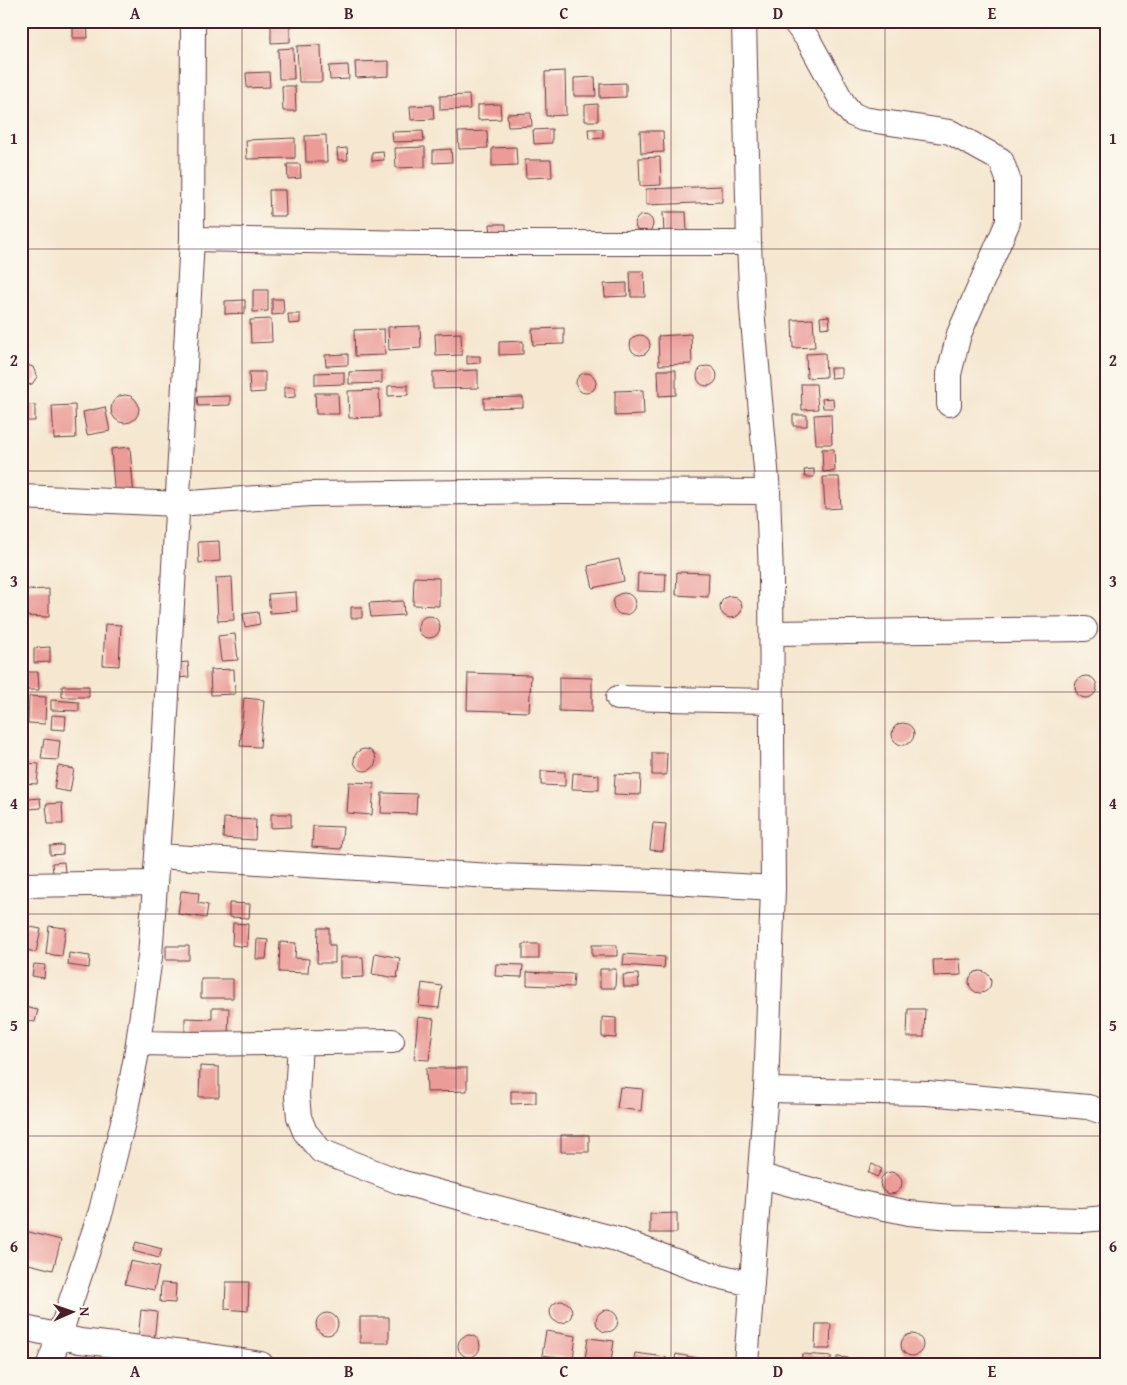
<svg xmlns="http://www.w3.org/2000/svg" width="1127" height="1385" viewBox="0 0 1127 1385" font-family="'Gentium Book Plus',serif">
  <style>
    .building { fill: #eb9b98 }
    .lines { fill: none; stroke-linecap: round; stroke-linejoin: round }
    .street-casing { stroke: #643d44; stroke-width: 26 }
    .street { stroke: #fff; stroke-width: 24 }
    .grid { fill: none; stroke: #4a1f2b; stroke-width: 1; stroke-opacity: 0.55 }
    .neatline { fill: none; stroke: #4a1f2b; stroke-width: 2 }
    .grid-label { font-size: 16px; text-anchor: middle; font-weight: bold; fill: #4a1f2b }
  </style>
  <rect width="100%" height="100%" fill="#fbf7ec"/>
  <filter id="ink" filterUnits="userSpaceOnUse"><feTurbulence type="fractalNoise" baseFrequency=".02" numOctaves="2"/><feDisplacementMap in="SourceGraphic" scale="10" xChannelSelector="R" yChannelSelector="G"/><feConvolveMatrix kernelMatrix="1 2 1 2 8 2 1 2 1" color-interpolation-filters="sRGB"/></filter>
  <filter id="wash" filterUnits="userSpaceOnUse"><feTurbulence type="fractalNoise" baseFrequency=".0096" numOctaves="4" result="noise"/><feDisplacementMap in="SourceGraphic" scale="20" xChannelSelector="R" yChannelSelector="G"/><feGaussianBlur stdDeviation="1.12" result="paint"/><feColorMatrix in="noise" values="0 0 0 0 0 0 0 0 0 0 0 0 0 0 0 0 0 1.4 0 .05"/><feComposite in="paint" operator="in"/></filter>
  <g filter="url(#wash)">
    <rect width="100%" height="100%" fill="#f5e7d0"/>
    <g id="blocks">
      <path class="building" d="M73,21H87L88,38H73Z
        M290,24V42L271,43V25Z
        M321,45L322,82H299L297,46Z
        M293,48L294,79H279L278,49Z
        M389,61V76L356,78L355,62Z
        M348,65L349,79L330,80L329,66Z
        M565,71L566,115L546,116L545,72Z
        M269,72L270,87L247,88L246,73Z
        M595,77L596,96H574V78Z
        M626,83V97L600,98V84Z
        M282,86H295L296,111H283Z
        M469,95L470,109L440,110V96Z
        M500,104L501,119L478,120V105Z
        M598,104V121H585V105Z
        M433,105L434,119L411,120L410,106Z
        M531,113L532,126L508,127L507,114Z
        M552,129V143L534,144L533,130Z
        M588,129H603V138L589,139Z
        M423,131L424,141L393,142L392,132Z
        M487,131L488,148L459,149L458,132Z
        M640,131H663L664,152L641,153Z
        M326,135L327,162H306L305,136Z
        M295,138V158L247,159L246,140Z
        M425,147V167L396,168L395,148Z
        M516,147L517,165L492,166V148Z
        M347,148L348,160H338L337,149Z
        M451,149L452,162L433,163V150Z
        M383,151L384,160L372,161V152Z
        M660,157L661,185L640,186L639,158Z
        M525,160H551L552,177L526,178Z
        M287,164H300L301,178L288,179Z
        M722,186V202L646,205V189Z
        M269,190H285L286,216H270Z
        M663,212H686L687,233L664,234Z
        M635 224a9 9 0 1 1 18 0a9 9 0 1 1-18 0Z
        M490,224H506V236H491Z
        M630,271H644L645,297H631Z
        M627,283V296L605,297L604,284Z
        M253,290H268V311L253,312Z
        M272,299H283L284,314L272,315Z
        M245,300V313L225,314V301Z
        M288,314H300V323L289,324Z
        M829,316L830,327L821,328L820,317Z
        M271,319L272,342L251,343L250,320Z
        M813,319L815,347L793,348L792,320Z
        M420,326L421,348L389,350L388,327Z
        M564,328V344L533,345L532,329Z
        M384,329L385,355L355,356L354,330Z
        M461,333L462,355L436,356L435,334Z
        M691,334L692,364L659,365L658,336Z
        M630 345a10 10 0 1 1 20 0a10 10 0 1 1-20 0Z
        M523,341V354L499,355V342Z
        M825,353L826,377L807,378L806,354Z
        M348,354V365L326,366L325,355Z
        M467,356H480V363L467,364Z
        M27,365L33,367L37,377L32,384L28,385L21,383V367Z
        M697 376a10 10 0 1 1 20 0a10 10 0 1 1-20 0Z
        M830,368H841V377L831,378Z
        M478,370V388L433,389V372Z
        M658,370H676V395L659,396Z
        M382,371V383L349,384V372Z
        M249,372H265V392L250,393Z
        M344,372V384L315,385V373Z
        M576 383a10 10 0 1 1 20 0a10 10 0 1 1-20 0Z
        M801,384H816L818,409L802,410Z
        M408,385V395L388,396V386Z
        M284,387H295V397L284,398Z
        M379,390L380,417L349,418L348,391Z
        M643,390L644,415L615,416V391Z
        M315,393H338L339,414H316Z
        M111 409a14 14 0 1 1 28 0a14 14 0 1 1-28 0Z
        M230,396V405L198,406L197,397Z
        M523,397V407L484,408V398Z
        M833,398L834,408H823L822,399Z
        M21,404L35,405V421H21Z
        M75,405L76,438L54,439L52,406Z
        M105,407L110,431L87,435L83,412Z
        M831,414L832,444H816L814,415Z
        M793,415H807V426H793Z
        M130,447L134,498L115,500L111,449Z
        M822,449H834L835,471L823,472Z
        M814,469V477H805L804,470Z
        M823,477H839L841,508L825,509Z
        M219,541L220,561L199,563L198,542Z
        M619,559L624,581L593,588L588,566Z
        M677,572L709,573L708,597L676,595Z
        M638,573L666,574L665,592L637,591Z
        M232,577L234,620L218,621L216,578Z
        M414,577L439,578V606L413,605Z
        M49,589V617L23,616V590Z
        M296,592L297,611L270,613L268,594Z
        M613 604a11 11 0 1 1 22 0a11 11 0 1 1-22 0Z
        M720 607a11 11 0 1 1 22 0a11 11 0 1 1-22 0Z
        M403,601L404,615L371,617L369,603Z
        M351,607H362V618H351Z
        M258,612L260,624L245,627L243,614Z
        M418 627a11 11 0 1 1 22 0a11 11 0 1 1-22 0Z
        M105,624L121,625L119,666L103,665Z
        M235,634L238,660L221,661L218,636Z
        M50,647V662L34,663V648Z
        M188,662L189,677L177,678L176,663Z
        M234,669L235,694L211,695L210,670Z
        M21,672H38L39,690H22Z
        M468,673L531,675L529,712L467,710Z
        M1075 687a11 11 0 1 1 22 0a11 11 0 1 1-22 0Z
        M559,677L592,678V712L559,711Z
        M62,686H89V697H62Z
        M29,696L46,697L45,724L28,723Z
        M244,698L264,700L260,747L240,746Z
        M51,700L79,702V711L51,710Z
        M52,715L66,716L65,730L51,729Z
        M892 734a11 11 0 1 1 22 0a11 11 0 1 1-22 0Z
        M44,739L60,741L58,760L41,759Z
        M354 760a11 11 0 1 1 22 0a11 11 0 1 1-22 0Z
        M652,753H667L666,775H652Z
        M25,763L39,764L37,784L24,783Z
        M58,766L74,769L70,792L54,789Z
        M541,771L565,772V786L541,785Z
        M573,773L599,775V790L572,789Z
        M615,774L641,775L640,795L614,794Z
        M349,782L374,783L372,815L347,813Z
        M382,793L417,794L416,814L381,813Z
        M40,798L41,808L29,809L28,799Z
        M62,803L63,824H48L46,804Z
        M271,814H291V827L271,828Z
        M224,818L256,820L255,840L223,838Z
        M653,823L666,824L663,851L650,850Z
        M313,826L343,827L341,849L312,847Z
        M63,845V854L50,855V846Z
        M64,862L65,872L53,873L52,863Z
        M181,891L199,893L198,903L208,905L206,918L178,914Z
        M229,903L250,904L249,918L229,917Z
        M233,923L248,924L247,947L232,945Z
        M25,926L41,929L36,952L21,949Z
        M49,926L66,928L62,956L46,954Z
        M318,928H329V945H335V963H317Z
        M257,939L268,940L266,959H256Z
        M280,942L296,943L295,958L309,959L308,973L279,972Z
        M523,944H539V959H523Z
        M592,945H617V956H592Z
        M166,946H189V960H166Z
        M69,953L90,956L89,968L68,965Z
        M375,953L400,958L397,978L372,974Z
        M624,954L665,957L664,968L623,965Z
        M340,957H363L364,977L340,978Z
        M960,959L961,975L934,976L933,960Z
        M34,964L45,965L44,978L32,976Z
        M496,964L523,965L522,977L495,976Z
        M600,969H616L615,988H600Z
        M969 982a11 11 0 1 1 22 0a11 11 0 1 1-22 0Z
        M527,972L574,974L573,987L527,985Z
        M638,974L639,987H624L623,975Z
        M201,979H233V998H201Z
        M422,983L442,986L439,1008L419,1006Z
        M24,1007L38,1010L35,1022L21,1019Z
        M212,1008H229L228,1036L185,1035V1018L212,1019Z
        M908,1009H925L924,1037H907Z
        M418,1017L434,1019L429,1060L414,1059Z
        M602,1017L616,1018V1038L602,1037Z
        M200,1066L219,1067V1097H199Z
        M426,1068H467V1091L427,1092Z
        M620,1087L643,1089L641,1111L617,1108Z
        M511,1091H536V1103L511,1104Z
        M561,1135H589V1152H561Z
        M872,1164L882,1169L877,1177L868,1172Z
        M880 1183a11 11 0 1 1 22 0a11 11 0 1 1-22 0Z
        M677,1213V1233H650V1214Z
        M21,1230L61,1240L53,1270L21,1262Z
        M136,1242L162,1249L159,1258L133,1251Z
        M130,1261L159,1267L154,1290L125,1284Z
        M226,1282H249L248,1311L225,1309Z
        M161,1283L176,1284L175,1303L160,1302Z
        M550 1312a11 11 0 1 1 22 0a11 11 0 1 1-22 0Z
        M141,1310L157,1312L154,1341L138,1340Z
        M596 1321a11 11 0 1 1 22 0a11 11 0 1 1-22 0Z
        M316 1324a11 11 0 1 1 22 0a11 11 0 1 1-22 0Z
        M360,1317H389V1343H360Z
        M816,1324H831L830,1349H815Z
        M546,1331L576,1336L573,1359L542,1355Z
        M901 1345a11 11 0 1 1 22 0a11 11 0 1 1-22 0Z
        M458 1346a11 11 0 1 1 22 0a11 11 0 1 1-22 0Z
        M588,1338L614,1341L611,1362L585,1359Z
        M635,1353L666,1357L665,1364H633Z
        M676,1354L702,1359L701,1364H674Z
        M802,1354L831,1356V1364H801Z
        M837,1357L848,1358V1364H836Z
        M899,1361L929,1362V1364H899Z"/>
    </g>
  </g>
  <g filter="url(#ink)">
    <use href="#blocks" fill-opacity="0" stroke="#643d44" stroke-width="1"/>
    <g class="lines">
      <g class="street-casing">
        <path id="street" d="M744,21L749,243L752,309L768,492L771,576L773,888L766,1090L746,1364
          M794,21L809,41L843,103L852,114L863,119L950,132L1001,160L1008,179V222L959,334L949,374V404
          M192,239L420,243H749
          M21,497L178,504L310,494L563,491L768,492
          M772,633L1085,629
          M618,698L772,701
          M157,856L492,876L654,881L773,888
          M21,885L154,883
          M300,1042L297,1096L299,1117L305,1132L321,1151L400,1182L616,1239L710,1274L752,1284
          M138,1043L196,1044L392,1041
          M766,1090L927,1093L1088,1107L1106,1113
          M761,1176L856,1202L909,1213L951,1217L1082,1220L1106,1218
          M21,1327L80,1341L210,1356L261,1364
          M49,1364L59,1337L101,1211L125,1114L136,1057L150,957L163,768L192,239L193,21"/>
      </g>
      <use href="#street" class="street"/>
    </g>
  </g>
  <path class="grid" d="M242,21V1364M456,21V1364M671,21V1364M885,21V1364M21,249H1106M21,471H1106M21,692H1106M21,914H1106M21,1136H1106"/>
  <rect width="1127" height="1385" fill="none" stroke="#fbf7ec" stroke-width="55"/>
  <g transform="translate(72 1312) rotate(88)" stroke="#fbf7ec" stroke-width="4" paint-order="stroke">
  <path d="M0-4L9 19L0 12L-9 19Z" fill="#4a1f2b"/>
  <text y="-8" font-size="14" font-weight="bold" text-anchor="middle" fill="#4a1f2b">N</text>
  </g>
  <rect x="28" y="28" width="1072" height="1330" class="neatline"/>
  <g class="grid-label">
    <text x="135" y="19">A</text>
    <text x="349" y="19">B</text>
    <text x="564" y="19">C</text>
    <text x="778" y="19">D</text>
    <text x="992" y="19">E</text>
    <text x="14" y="144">1</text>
    <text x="1113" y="144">1</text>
    <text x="14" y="366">2</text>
    <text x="1113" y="366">2</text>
    <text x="14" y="587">3</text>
    <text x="1113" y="587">3</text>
    <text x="14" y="809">4</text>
    <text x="1113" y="809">4</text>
    <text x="14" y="1031">5</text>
    <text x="1113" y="1031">5</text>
    <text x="14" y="1252">6</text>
    <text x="1113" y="1252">6</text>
    <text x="135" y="1377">A</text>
    <text x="349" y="1377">B</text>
    <text x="564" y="1377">C</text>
    <text x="778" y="1377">D</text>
    <text x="992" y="1377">E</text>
  </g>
</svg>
